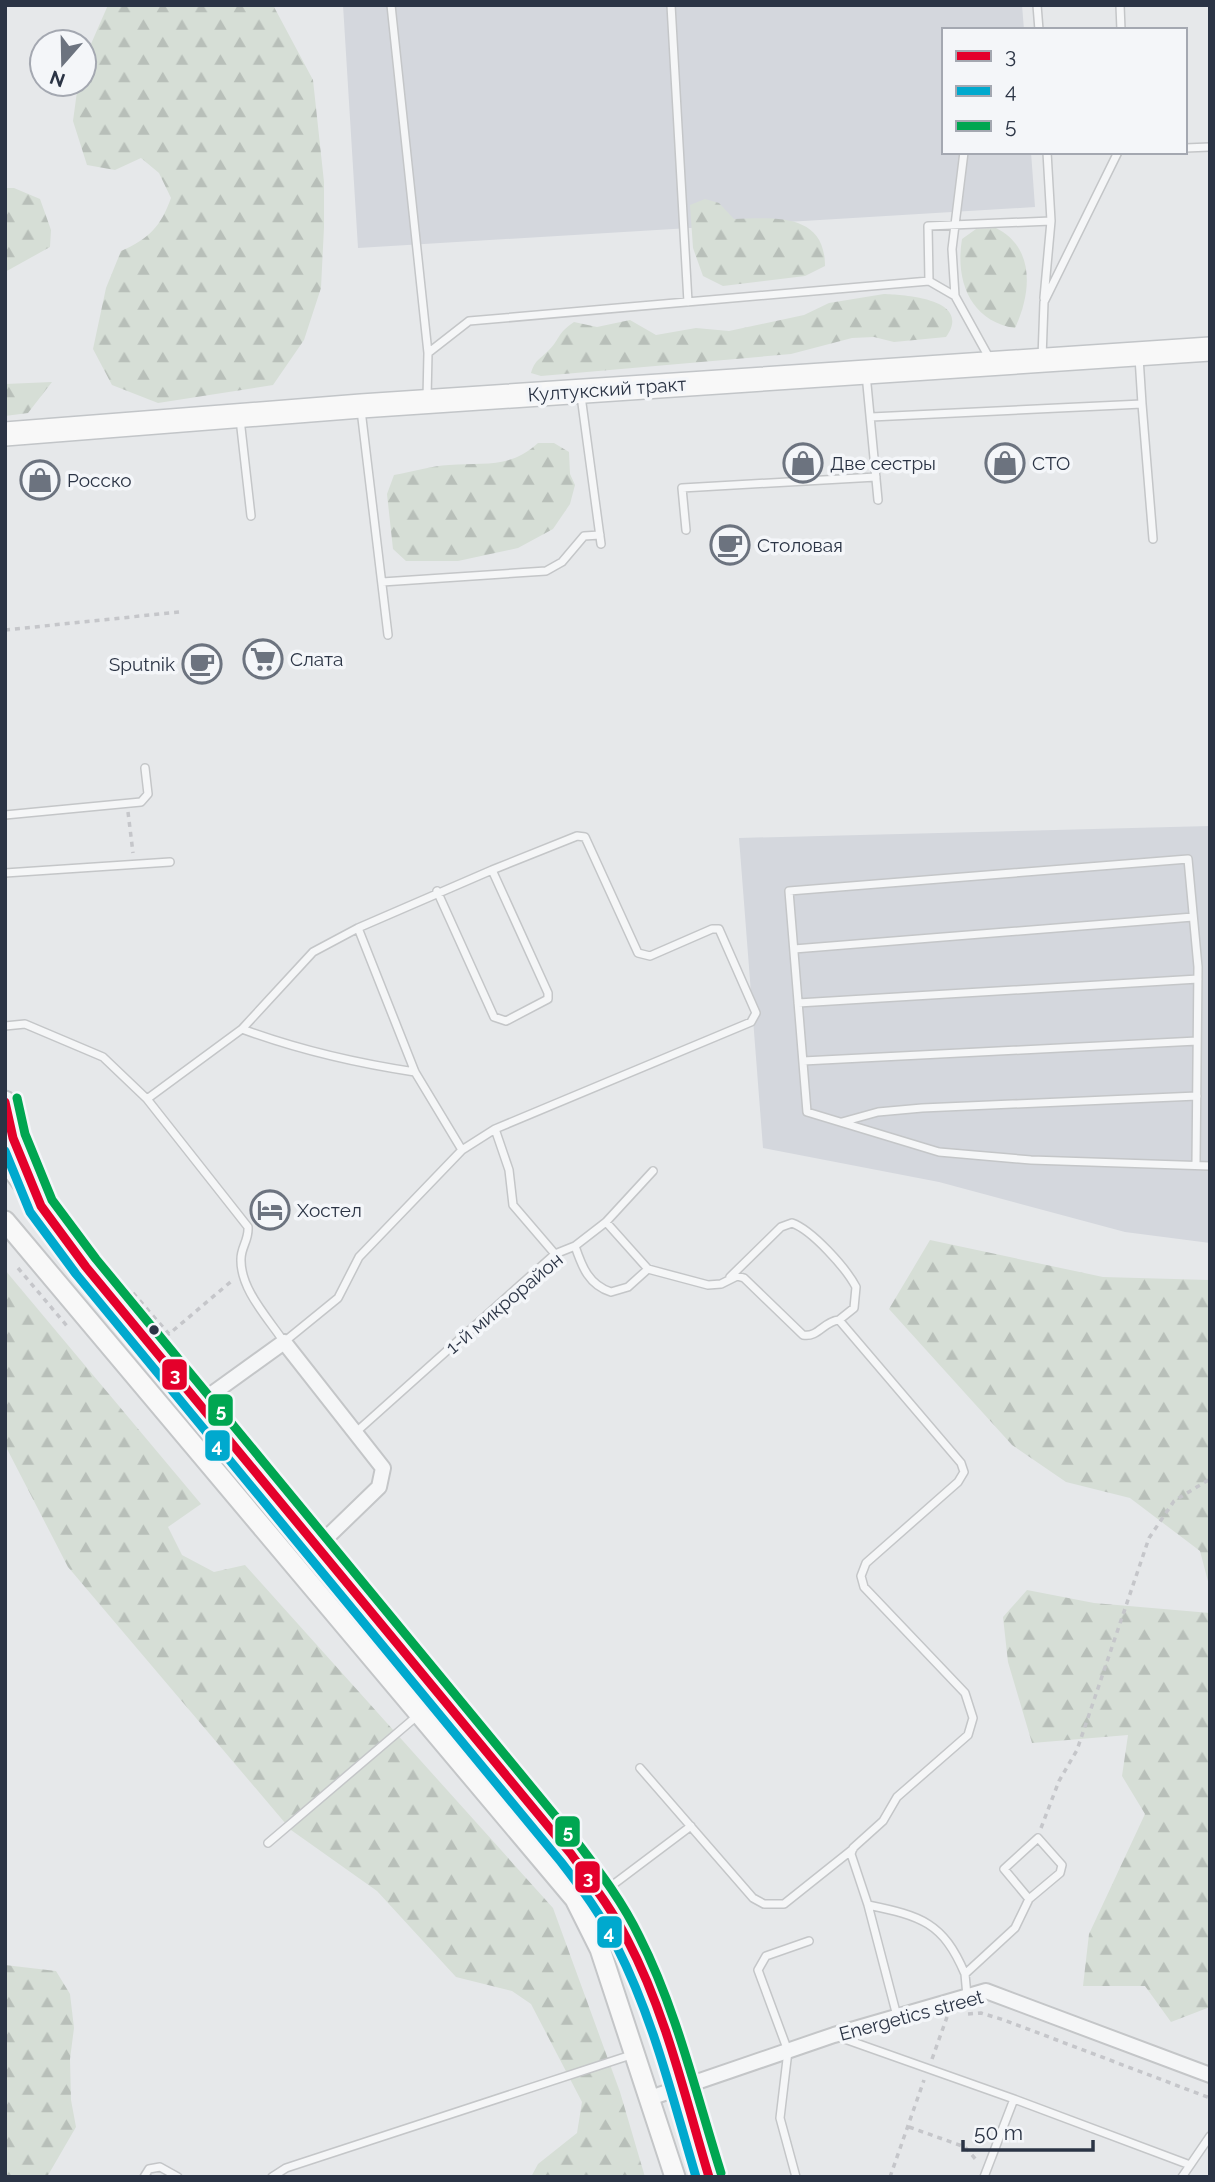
<svg xmlns="http://www.w3.org/2000/svg" width="1215" height="2182" viewBox="0 0 1215 2182" font-family="Raleway,sans-serif">
  <style>
    .built { fill: #d4d7dd }
    .forest { fill: url(#forest-firs) }
    .lines { fill: none; stroke-linecap: round; stroke-linejoin: round }
    .lane-casing { stroke: #c4c6c8; stroke-width: 10 }
    .street-casing { stroke: #c4c6c8; stroke-width: 18 }
    .secondary-casing { stroke: #c4c6c8; stroke-width: 23 }
    .primary-casing { stroke: #c2c5c8; stroke-width: 26 }
    .path { stroke: #c5c6ca; stroke-width: 3.5; stroke-dasharray: 5 5; stroke-linecap: butt }
    .lane { stroke: #f5f6f7; stroke-width: 7 }
    .street { stroke: #f5f6f7; stroke-width: 14 }
    .secondary { stroke: #f8f8f8; stroke-width: 19 }
    .primary { stroke: #f8f8f8; stroke-width: 23 }
    .bus-1-casing { stroke: #f4f6f9; stroke-width: 14 }
    .bus-2-casing { stroke: #f4f6f9; stroke-width: 14 }
    .bus-3-casing { stroke: #f4f6f9; stroke-width: 14 }
    .bus-1 { stroke: #e4002b; stroke-width: 9 }
    .bus-2 { stroke: #00a9ce; stroke-width: 9 }
    .bus-3 { stroke: #00a651; stroke-width: 9 }
    .bus-dot { fill: #2b3445; stroke: #f4f6f9; stroke-width: 2.5 }
    .labels { text-anchor: middle; stroke-width: 7; stroke-linejoin: round; paint-order: stroke }
    .street-label { font-size: 19px; fill: #2b3445; stroke: #f4f6f9 }
    .poi-label { font-size: 19px; fill: #2b3445; stroke: #f4f6f9; text-anchor: start }
    .line-badge { stroke: #f4f6f9; stroke-width: 2.5 }
    .badge-label { font-size: 19px; text-anchor: middle; font-weight: bold; fill: #fff }
  </style>
  <defs>
    <pattern id="forest-firs" width="22" height="20" patternUnits="userSpaceOnUse" patternTransform="scale(1.75)"><rect width="22" height="20" fill="#d6ded6"/><path d="M5 1l3.5 6h-7zM16 11l3.5 6h-7z" fill="#b8bfb9"/></pattern>
  </defs>
  <rect width="100%" height="100%" fill="#e6e8ea"/>
  <path class="built" d="M343,5H1022L1024,30H944V152H1031L1035,207L358,248Z
    M1210,826V1243L1125,1232L939,1182L763,1148L739,838Z"/>
  <path class="forest" d="M108,5H273L313,80L324,182V227L321,288L304,340L273,385L158,403L112,385L93,349L106,288L121,251C149,239 161,226 171,198L159,173L141,158L115,170L87,165L73,121L78,84H84V60Z
    M5,188H14L40,199L51,230L50,247L5,272Z
    M705,199L719,203L734,219C773,218 825,212 825,266L805,276L723,286L703,276L693,248L690,205Z
    M996,228C1036,248 1031,294 1015,328C970,321 955,280 962,239L976,229Z
    M884,294C906,295 973,299 946,337L894,342L874,337L852,338L791,354L541,376L531,373C535,360 539,360 548,351C560,340 556,334 574,322L597,327L630,320L656,335L696,328L729,331L804,315L829,303Z
    M52,382L28,413L5,416V384Z
    M538,443H554L569,452L570,474L575,485L570,504L553,529L518,548L458,561H406L393,549L387,494L394,475C412,472 431,466 449,465C484,462 510,469 538,443Z
    M930,1240L1103,1277L1210,1280V1589L1200,1551L1130,1498L1066,1482L1012,1445L889,1309Z
    M5,1270L201,1504L168,1527L182,1555L214,1572L245,1565L553,1908L620,2092L645,2177H531L538,2164L577,2133L582,2102L531,2004L512,1991L456,1977L377,1891L291,1830L68,1567L5,1445Z
    M1027,1590L1094,1603L1210,1613V2007L1171,2022L1145,1986H1083L1089,1934L1145,1814L1122,1776L1128,1735L1032,1743L1008,1662L1003,1617Z
    M5,1965L56,1971L70,1994L74,2028L70,2059L71,2100L76,2127L47,2177H5Z"/>
  <g class="lines">
    <g class="lane-casing">
      <path id="lane" d="M391,5L428,353
        M671,5L688,302
        M1037,5L1039,30
        M1120,5L1121,30
        M1185,148L1210,147
        M929,281L955,296L991,361
        M955,296L952,249L964,152
        M1044,298L1051,221L1047,152
        M1042,358L1044,302L1118,152
        M866,374L878,500
        M581,396L601,544
        M427,398L428,353L469,321L929,281L928,226L1051,221
        M1142,404L1153,539
        M361,410L388,635
        M871,417L1142,404L1139,357
        M240,419L251,516
        M686,530L682,488L876,477
        M382,582L546,571L562,562L584,536L600,535
        M5,815L141,802L148,794L145,768
        M5,873L170,862
        M437,891L494,1017L506,1021L548,999V993L492,870L577,836L585,837L638,953L650,956L712,929H719L756,1013L751,1022L495,1129L509,1170L513,1205L555,1254
        M794,949L1193,917
        M798,1003L1198,979
        M5,1026L25,1024L103,1057L147,1099L248,1227C249,1240 241,1247 241,1259C240,1289 268,1318 284,1342L338,1298L359,1257L462,1150L415,1072L358,928L492,870
        M242,1029L313,952L358,928
        M803,1061L1197,1041
        M147,1099L242,1029C299,1050 355,1063 415,1072
        M842,1122L878,1112L922,1108L1197,1096
        M462,1150L495,1129
        M1196,1164L1198,967L1188,859L789,891L807,1112L939,1152L1031,1160L1210,1166
        M606,1222L648,1269L708,1285L721,1284L737,1276L744,1278L803,1335C818,1338 824,1321 839,1320L961,1463L964,1472L958,1482L866,1563L861,1576L864,1587L965,1693L973,1718L968,1735L897,1797L883,1821L853,1848L851,1854L868,1905C921,1916 943,1922 965,1974
        M575,1246L606,1222L653,1171
        M730,1277L781,1227L792,1223C812,1230 846,1268 856,1287L854,1308L839,1320
        M355,1433L555,1254L575,1246C582,1267 589,1285 611,1292L628,1287L648,1269
        M640,1768L753,1898L764,1904H784L853,1849
        M268,1843L417,1716
        M602,1893L691,1826
        M868,1905L897,2016
        M967,1996L965,1974L1015,1928L1029,1899L1060,1873L1062,1865L1038,1838L1004,1869L1029,1899
        M839,2037L1014,2099L984,2177
        M1014,2099L1190,2165
        M144,2177L149,2169L160,2167L178,2177
        M272,2177L286,2168L631,2055
        M796,2177L780,2118L788,2051L758,1970L766,1956L809,1941
        M1182,2177L1210,2136"/>
    </g>
    <g class="street-casing">
      <path id="street" d="M198,1404L284,1342L383,1468L379,1487L317,1547
        M650,2098L834,2035L986,1991L1210,2075"/>
    </g>
    <g class="secondary-casing">
      <path id="secondary" d="M5,1101L13,1138L31,1182
        M5,1160L86,1267L571,1854C584,1872 600,1891 611,1910C660,1991 681,2088 709,2177
        M5,1221L575,1899L600,1949L675,2177"/>
    </g>
    <g class="primary-casing">
      <path id="primary" d="M5,434L361,406L1210,349"/>
    </g>
    <path class="path" d="M5,630L179,612
      M128,812L133,853
      M18,1268L67,1326
      M133,1293L169,1334L234,1279
      M1041,1828L1059,1781L1077,1750L1149,1538L1174,1501L1210,1479
      M968,2014L981,2013L1004,2020L1210,2098
      M932,2059L947,2017
      M909,2127L965,2147L978,2162
      M890,2177L924,2080"/>
    <use href="#lane" class="lane"/>
    <use href="#street" class="street"/>
    <use href="#secondary" class="secondary"/>
    <use href="#primary" class="primary"/>
    <g class="bus-1-casing">
      <path id="bus-1" d="M5,1102L13,1138L41,1206L86,1267L571,1854C591,1882 611,1908 627,1939C666,2013 685,2097 709,2177"/>
    </g>
    <g class="bus-2-casing">
      <path id="bus-2" d="M5,1151L30,1212L76,1274L561,1862C582,1889 602,1916 617,1947C654,2020 673,2100 696,2177"/>
    </g>
    <g class="bus-3-casing">
      <path id="bus-3" d="M17,1098L25,1134L52,1200L96,1259L580,1846C602,1875 623,1903 639,1936C677,2011 696,2094 721,2173"/>
    </g>
    <use href="#bus-1" class="bus-1"/>
    <use href="#bus-2" class="bus-2"/>
    <use href="#bus-3" class="bus-3"/>
  </g>
  <defs>
    <g id="shop-ring" transform="scale(2.0125)"><circle r="9.5" fill="#f4f6f9" stroke="#6c737f" stroke-width="1.5"/><path d="M-5-2.5h2.3a2.7 3.5 0 0 1 5.4 0H5L5.5 6h-11ZM-1.5-2.5h3a1.5 2.3 0 0 0-3 0Z" fill="#6c737f"/></g>
    <g id="cafe-ring" transform="scale(2.0125)"><circle r="9.5" fill="#f4f6f9" stroke="#6c737f" stroke-width="1.5"/><path d="M-5.5-4.5H6V0H3Q3 3.5 0 3.5H-2.5Q-5.5 3.5-5.5 0ZM3-3.2v2h1.7v-2ZM-6 4.5H4V6H-6Z" fill="#6c737f"/></g>
    <g id="supermarket-ring" transform="scale(2.0125)"><circle r="9.5" fill="#f4f6f9" stroke="#6c737f" stroke-width="1.5"/><path d="M-6-5.5h2.5l.6 2H6L4.5 2H-2.5L-4.4-4H-6ZM-1.5 3.2a1.3 1.3 0 1 0 .1 0ZM3 3.2a1.3 1.3 0 1 0 .1 0Z" fill="#6c737f"/></g>
    <g id="hotel-ring" transform="scale(2.0125)"><circle r="9.5" fill="#f4f6f9" stroke="#6c737f" stroke-width="1.5"/><path d="M-6-4.5h1.5V1H6V5H4.5V3h-9V5H-6ZM-4 0a1.8 1.8 0 1 1 3.6 0ZM.5 0V-2.5h3Q6-2.5 6 0Z" fill="#6c737f"/></g>
  </defs>
  <g fill-rule="evenodd">
    <use href="#shop-ring" x="803" y="463"/>
    <use href="#shop-ring" x="1005" y="463"/>
    <use href="#shop-ring" x="40" y="480"/>
    <use href="#cafe-ring" x="730" y="545"/>
    <use href="#supermarket-ring" x="263" y="659"/>
    <use href="#cafe-ring" x="202" y="664"/>
    <use href="#hotel-ring" x="270" y="1210"/>
  </g>
  <circle class="bus-dot" cx="154" cy="1330" r="6"/>
  <g class="labels">
    <g class="street-label">
      <text transform="translate(607 389) rotate(-4)" y="7">Култукский тракт</text>
      <text transform="translate(504 1303) rotate(-40)" y="7">1-й микрорайон</text>
      <text transform="translate(911 2015) rotate(-15)" y="7">Energetics street</text>
    </g>
    <g class="poi-label">
      <text x="830" y="470">Две сестры</text>
      <text x="1032" y="470">СТО</text>
      <text x="67" y="487">Росско</text>
      <text x="757" y="552">Столовая</text>
      <text x="290" y="666">Слата</text>
      <text x="175" y="671" text-anchor="end">Sputnik</text>
      <text x="297" y="1217">Хостел</text>
    </g>
  </g>
  <g class="line-badge">
    <rect x="161" y="1358" width="27" height="33" rx="7" fill="#e4002b"/>
    <rect x="207" y="1393" width="27" height="34" rx="7" fill="#00a651"/>
    <rect x="204" y="1429" width="27" height="33" rx="7" fill="#00a9ce"/>
    <rect x="554" y="1815" width="27" height="33" rx="7" fill="#00a651"/>
    <rect x="574" y="1860" width="27" height="34" rx="7" fill="#e4002b"/>
    <rect x="596" y="1915" width="27" height="34" rx="7" fill="#00a9ce"/>
  </g>
  <g class="badge-label">
    <text x="175" y="1381">3</text>
    <text x="221" y="1417">5</text>
    <text x="217" y="1452">4</text>
    <text x="568" y="1838">5</text>
    <text x="588" y="1884">3</text>
    <text x="609" y="1939">4</text>
  </g>
  <rect width="1215" height="2182" fill="none" stroke="#2b3445" stroke-width="14"/>
  <rect x="942" y="28" width="245" height="126" fill="#f4f6f9" stroke="#a4a8b1" stroke-width="2"/>
  <rect x="956" y="51" width="35" height="10" fill="#e4002b" stroke="#a4a8b1" stroke-width="2"/>
  <text x="1005" y="63" font-size="21" fill="#2b3445">3</text>
  <rect x="956" y="86" width="35" height="10" fill="#00a9ce" stroke="#a4a8b1" stroke-width="2"/>
  <text x="1005" y="98" font-size="21" fill="#2b3445">4</text>
  <rect x="956" y="121" width="35" height="10" fill="#00a651" stroke="#a4a8b1" stroke-width="2"/>
  <text x="1005" y="133" font-size="21" fill="#2b3445">5</text>
  <g transform="translate(63 63) rotate(200)"><circle r="33" fill="#f4f6f9" stroke="#a4a8b1" stroke-width="2"/>
  <path d="M0-5L12 26L0 18L-12 26Z" fill="#6c737f"/>
  <text y="-10" font-size="19" font-weight="bold" text-anchor="middle" fill="#2b3445">N</text>
  </g>
  <path d="M963 2140v10h130v-10" fill="none" stroke="#2b3445" stroke-width="3.5"/>
  <text x="974" y="2140" font-size="21" fill="#2b3445" stroke="#f4f6f9" stroke-width="5" paint-order="stroke">50 m</text>
</svg>
